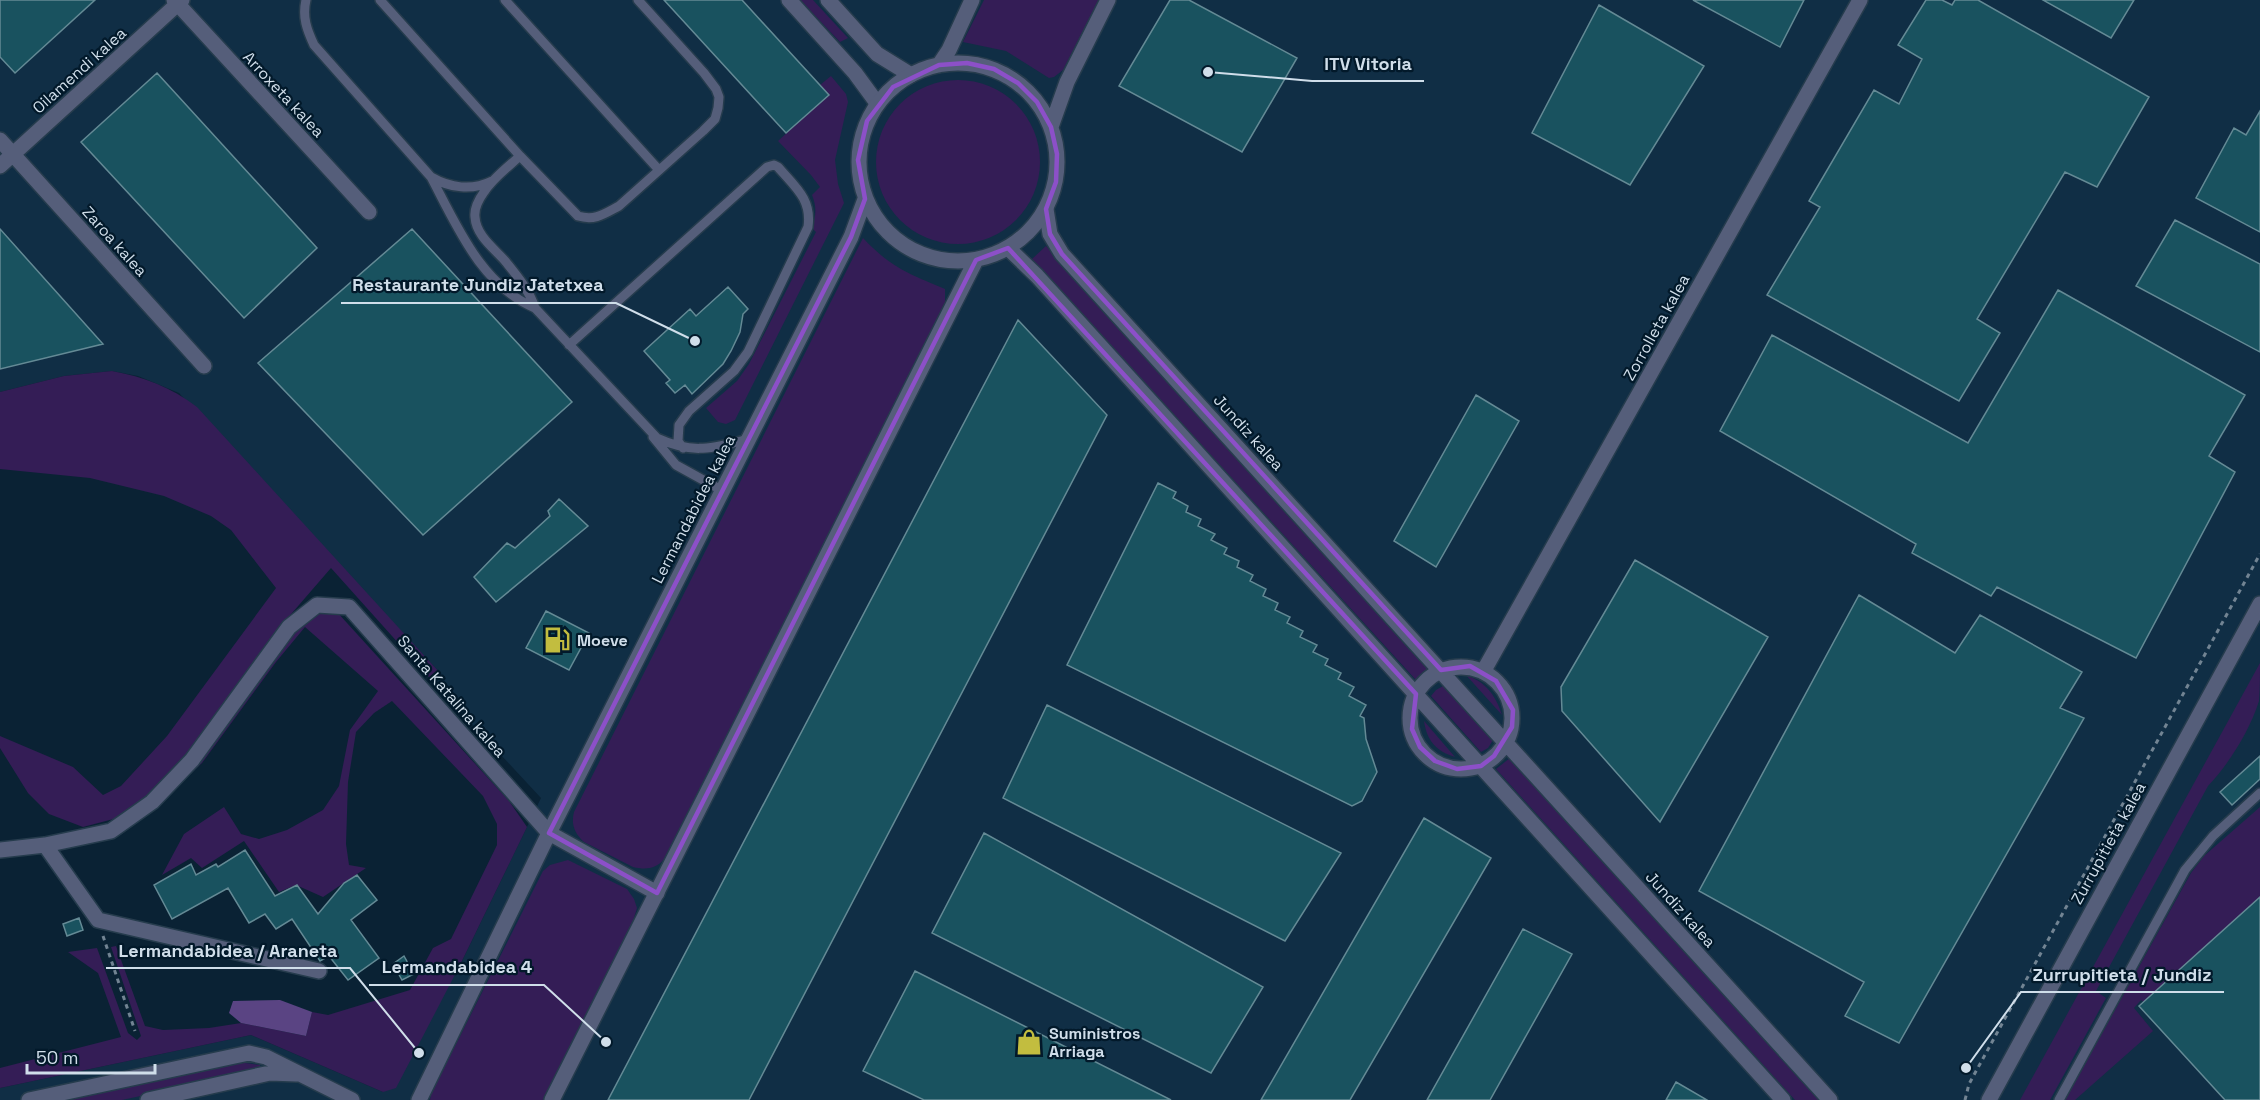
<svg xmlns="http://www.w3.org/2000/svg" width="2260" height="1100" viewBox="0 0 2260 1100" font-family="'Space Grotesk',sans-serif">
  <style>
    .built { fill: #102e45 }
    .green { fill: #341d56 }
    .forest { fill: #5a4483 }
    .building { fill: #19525f; stroke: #648a95; stroke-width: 1.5 }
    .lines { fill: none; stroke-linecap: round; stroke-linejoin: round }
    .service-casing { stroke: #263c4d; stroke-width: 12 }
    .minor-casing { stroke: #263c4d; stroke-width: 18 }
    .tertiary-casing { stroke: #263c4d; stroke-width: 18 }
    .path { stroke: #728493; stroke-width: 3; stroke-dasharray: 4.5 4.5; stroke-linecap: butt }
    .service { stroke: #555e7a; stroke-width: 9 }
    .minor { stroke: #555e7a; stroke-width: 15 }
    .tertiary { stroke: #555e7a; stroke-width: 15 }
    .marked { fill: none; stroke: #8c50c8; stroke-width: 4.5; stroke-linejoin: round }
    .labels { text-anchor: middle; stroke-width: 4.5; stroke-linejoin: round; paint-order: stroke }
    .street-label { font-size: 16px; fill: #d0deea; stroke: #02192a }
    .poi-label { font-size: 16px; font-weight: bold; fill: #d0deea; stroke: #02192a; text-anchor: start }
    .leader { fill: none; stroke: #d0deea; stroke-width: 2 }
    .callout-dot { fill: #d0deea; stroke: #02192a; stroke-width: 2 }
    .callout-label { font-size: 18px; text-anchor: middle; font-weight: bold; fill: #d0deea; stroke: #02192a; stroke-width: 4.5; stroke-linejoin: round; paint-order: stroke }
  </style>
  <rect width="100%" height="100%" fill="#0a2234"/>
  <path class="built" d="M0,0H2260V1100H0V1088L251,1035L383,1092L460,965L541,798L435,684L441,674L179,393L138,376L112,371L64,376L0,392Z"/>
  <path class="green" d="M800,0H813L848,38L840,42Z
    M984,0H1099L1063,70L1054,77L1049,78L1006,51L963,42Z
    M831,76L846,94L848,102L835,160L838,184L844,203L735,420L726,424L718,422L706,408L737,381L749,364L816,232L812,228C816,215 817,208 812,195L820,187L811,175L778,141L828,95L820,85Z
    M876 162a82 82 0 1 1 164 0a82 82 0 1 1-164 0Z
    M863,238C890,267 909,274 945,289V305L664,859C656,869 646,870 633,867L584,842C574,833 571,824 574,812Z
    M1046,246L1429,668L1416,680L1032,259Z
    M112,371C144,377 171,387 197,407L441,674L435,684L331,568L286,620L187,755L146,799L121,817L83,827L49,814L28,793L0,748V736L73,767L103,795L121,786L167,736L276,588L231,530L211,516L164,496L90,478L0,469V392L64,376Z
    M337,612L509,801L527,827L460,965L396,1088L383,1092L251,1035L0,1088V1068L121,1037L98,973L68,952L97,948L128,1033L137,1040L141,1036L111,947L116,946L145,1026L163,1030L209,1028L241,1023L306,1036L312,1012L328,1015L410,990L433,948L451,939L497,845V824L483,796L392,701L374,713L356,732L348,782L346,844L349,865L366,868L323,897L296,885L279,892L244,841L202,868L191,858L162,875L184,834L224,807L241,834L259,839L287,830L323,810L339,786L350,730L378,691L305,627L276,662L202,763L187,777L270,660L301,621L319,613Z
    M2260,663C2260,674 2260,690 2259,701C2250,730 2229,764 2208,786L2096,991L2106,998L2050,1100H2020Z
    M1466,675C1486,682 1496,696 1502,715Z
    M1443,686L1493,740L1488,748L1481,752L1431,696L1436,690Z
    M1424,721L1455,757C1436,751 1427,741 1424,721Z
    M1510,758L1819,1100H1795L1496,769Z
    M2260,807V897L2144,1002L2141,1000L2134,1008L2153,1031L2075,1100H2065L2191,873L2204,856Z
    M568,860L627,889L634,899L637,908L633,921L543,1100H430L431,1094L543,871L550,865Z
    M230,1061L260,1065L261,1070L122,1100H50Z"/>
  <path class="forest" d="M280,1000L312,1012L306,1036L241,1023L229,1013L233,1001Z"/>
  <path class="building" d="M0,0H95L15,73L0,57Z
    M664,0H742L829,95L786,133Z
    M1170,0H1189L1297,58L1242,152L1119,86Z
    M1693,0H1804L1780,47Z
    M1926,0H1942L1952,5L1955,0H1978L2149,97L2097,187L2065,172L1977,319L2000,333L1959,401L1767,295L1820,207L1809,201L1874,90L1899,104L1922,59L1898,45Z
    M2043,0H2134L2111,38Z
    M1599,5L1704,66L1630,185L1532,133Z
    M157,73L317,248L244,318L81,142Z
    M2260,111V232L2196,198L2234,128L2246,135Z
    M2175,220L2260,264V352L2136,286Z
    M0,229L103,344L0,369Z
    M412,229L572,402L423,535L258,363Z
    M728,287L748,309L743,314L740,332L731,351L723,364L692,394L685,385L675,393L666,383L670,380L644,351L690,309L696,316Z
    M2058,290L2245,395L2209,456L2235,472L2136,658L1997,587L1991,596L1912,553L1916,544L1720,431L1772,335L1968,443Z
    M1018,320L1107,415L749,1100H608Z
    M1476,395L1519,421L1436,567L1394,541Z
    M1158,483L1176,492L1173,498L1188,506L1186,512L1201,519L1198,526L1215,534L1211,540L1227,548L1224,554L1239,561L1237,567L1253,575L1250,581L1266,589L1263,596L1278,603L1275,610L1290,617L1287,623L1303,631L1300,637L1317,645L1313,652L1328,659L1325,665L1341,673L1338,679L1354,687L1349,696L1366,705L1360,716L1364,718L1366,739L1377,772L1362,801L1352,806L1067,665Z
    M559,499L588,526L496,602L474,577L507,543L515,548L550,516L548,511Z
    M1635,560L1768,637L1660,822L1562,711L1561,687Z
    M1859,595L1955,653L1980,615L2082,672L2060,708L2084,718L1899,1043L1845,1016L1864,982L1699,891Z
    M546,611L589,633L569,670L526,648Z
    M1047,705L1341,853L1285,941L1003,798Z
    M2260,756V779L2232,805L2220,792Z
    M1424,818L1491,858L1350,1100H1261Z
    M984,833L1263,987L1211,1073L932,933Z
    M245,850L275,896L297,885L318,914L344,883L357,875L377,900L351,920L379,958L348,980L329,956L320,961L292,919L276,929L265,914L249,923L228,888L172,919L154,885L191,864L196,875L216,864L218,867Z
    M2260,897V1100H2225L2139,1006Z
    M79,918L83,930L67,936L63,924Z
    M1523,929L1572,954L1490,1100H1427Z
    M404,956L414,974L402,980L393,964Z
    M915,971L1171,1100H924L863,1071Z
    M1676,1082L1707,1100H1666Z"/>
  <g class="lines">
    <g class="service-casing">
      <path id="service" d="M306,0C302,17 307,30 314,45L431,177C450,188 472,191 492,181
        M380,0L520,156C508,167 493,178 484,192C479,199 474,209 475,217C476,236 495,249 506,262C518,277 529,290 535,308L657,438C694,455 712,448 749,439
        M505,0L659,170
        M520,156L578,216C595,221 604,214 619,206L703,131L715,119L718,108L719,97L716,89L704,73L638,0
        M431,177C457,226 481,285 535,308
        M569,345L767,167L774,165L778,167C795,187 812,199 808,227L748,352L734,371L689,411L679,425L678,441L683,448
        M653,437L676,465L723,491
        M2059,1100L2185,870L2213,836L2260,793"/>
    </g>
    <g class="minor-casing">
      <path id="minor" d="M174,0L369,212
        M789,0L855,73L877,103
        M828,0L877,54L911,75
        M0,140L204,366
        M0,166L182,0
        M1046,209L1050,234L1062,254L1830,1100
        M1008,248L1037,276L1783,1100
        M1410 718a51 51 0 1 1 102 0a51 51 0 1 1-102 0Z
        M1483,672L1860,0
        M45,845L98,920L319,971
        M0,850L45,845L111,831L152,802L192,760L289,627L317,605L349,607L549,833L657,893
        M29,1100L249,1053L266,1057L352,1100
        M148,1100L270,1073L296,1074
        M1989,1100L2260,604"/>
    </g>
    <g class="tertiary-casing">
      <path id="tertiary" d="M859 162a99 99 0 1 1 198 0a99 99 0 1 1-198 0Z
        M939,65L949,50L972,0
        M1051,127L1067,82L1108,0
        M419,1100L549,833L851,237L865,199
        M552,1100L976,260"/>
    </g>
    <path class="path" d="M103,936L135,1031
      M1965,1100L1969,1084L2260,554"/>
    <use href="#service" class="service"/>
    <use href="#minor" class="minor"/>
    <use href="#tertiary" class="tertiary"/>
  </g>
  <path class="marked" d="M967,63L994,69L1018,83L1037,102L1051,127L1057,154L1056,182L1046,209L1050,234L1062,254L1441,670L1470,666L1496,681L1513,710L1512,727L1494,756L1481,766L1457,769L1435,761L1420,747L1412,729L1416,694L1008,248L976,260L657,893L549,833L851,237L865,199L858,160L867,121L893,87L939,65Z"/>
  <defs>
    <g id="fuel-bare" transform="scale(2.07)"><path d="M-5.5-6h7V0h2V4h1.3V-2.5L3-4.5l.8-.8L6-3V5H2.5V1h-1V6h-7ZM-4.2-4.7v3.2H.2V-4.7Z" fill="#c2bd3f" stroke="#02192a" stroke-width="2.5" paint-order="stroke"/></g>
    <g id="shop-bare" transform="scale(2.07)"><path d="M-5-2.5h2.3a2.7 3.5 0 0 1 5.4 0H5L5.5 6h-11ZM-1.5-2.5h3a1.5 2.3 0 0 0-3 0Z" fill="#c2bd3f" stroke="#02192a" stroke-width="2.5" paint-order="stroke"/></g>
  </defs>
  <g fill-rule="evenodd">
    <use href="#fuel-bare" x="557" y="640"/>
    <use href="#shop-bare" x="1029" y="1042"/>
  </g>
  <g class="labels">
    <g class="street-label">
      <text transform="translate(79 70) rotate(-42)" y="6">Oilamendi kalea</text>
      <text transform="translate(284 94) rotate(47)" y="6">Arroxeta kalea</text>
      <text transform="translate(115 241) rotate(48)" y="6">Zaroa kalea</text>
      <text transform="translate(1656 327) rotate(-61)" y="6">Zorrolleta kalea</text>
      <text transform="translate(1249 432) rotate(48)" y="6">Jundiz kalea</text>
      <text transform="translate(693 509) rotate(-63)" y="6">Lermandabidea kalea</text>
      <text transform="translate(452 696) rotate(49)" y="6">Santa Katalina kalea</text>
      <text transform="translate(2108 843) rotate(-61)" y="6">Zurrupitieta kalea</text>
      <text transform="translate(1681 909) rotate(48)" y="6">Jundiz kalea</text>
    </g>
    <g class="poi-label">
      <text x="577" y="646">Moeve</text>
      <text x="1049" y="1039">Suministros<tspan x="1049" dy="18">Arriaga</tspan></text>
    </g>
  </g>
  <path class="leader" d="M1208 72L1312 81H1424M695 341L616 303H341M419 1053L350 968H106M606 1042L544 985H369M1966 1068L2021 992H2224"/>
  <g class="callout-dot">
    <circle cx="1208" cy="72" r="6"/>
    <circle cx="695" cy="341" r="6"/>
    <circle cx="419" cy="1053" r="6"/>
    <circle cx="606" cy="1042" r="6"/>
    <circle cx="1966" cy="1068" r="6"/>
  </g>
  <g class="callout-label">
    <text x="1368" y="70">ITV Vitoria</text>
    <text x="478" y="291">Restaurante Jundiz Jatetxea</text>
    <text x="228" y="957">Lermandabidea / Araneta</text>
    <text x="457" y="973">Lermandabidea 4</text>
    <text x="2122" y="981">Zurrupitieta / Jundiz</text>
  </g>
  <path d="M27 1064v9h128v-9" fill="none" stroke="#d0deea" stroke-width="3"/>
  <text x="36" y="1064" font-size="18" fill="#d0deea" stroke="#02192a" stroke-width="4.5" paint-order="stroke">50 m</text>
</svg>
